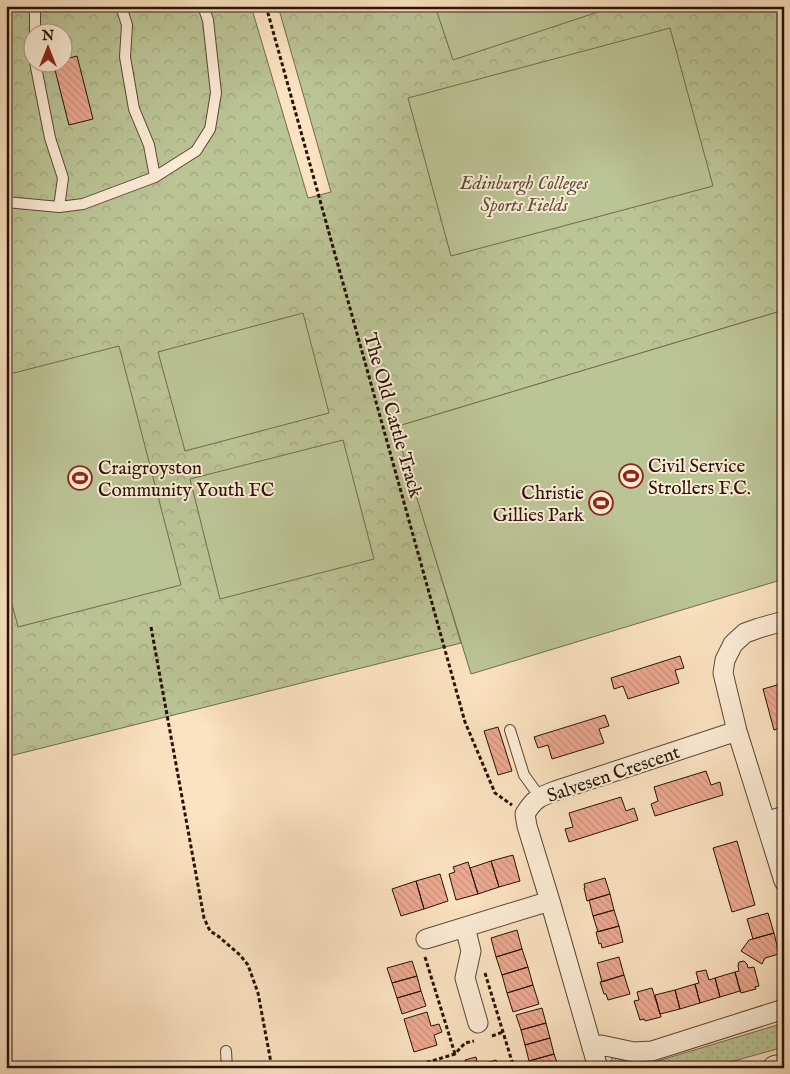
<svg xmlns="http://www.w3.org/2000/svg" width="790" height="1074" viewBox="0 0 790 1074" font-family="'IM FELL English',serif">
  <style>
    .grass { fill: url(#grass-dots); stroke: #716b4e }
    .park { fill: url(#park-crowns); stroke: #716b4e; fill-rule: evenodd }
    .pitch { fill: #bbc495; stroke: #716b4e }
    .building { fill: url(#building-back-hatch); stroke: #271207 }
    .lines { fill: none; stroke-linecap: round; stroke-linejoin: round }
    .service-casing { stroke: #5c4635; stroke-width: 12 }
    .minor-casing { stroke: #5c4635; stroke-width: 21 }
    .tertiary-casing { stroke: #5c4635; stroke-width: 26 }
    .path { stroke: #271207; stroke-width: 3; stroke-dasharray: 4 2.5; stroke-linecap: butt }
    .service { stroke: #fcecd6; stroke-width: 10 }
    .minor { stroke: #fcecd6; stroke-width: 19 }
    .tertiary { stroke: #fcecd6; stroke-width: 24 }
    .labels { text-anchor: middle; stroke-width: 4; stroke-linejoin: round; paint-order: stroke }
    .park-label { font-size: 19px; font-style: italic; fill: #5b5039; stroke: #fcecd6 }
    .street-label { font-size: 19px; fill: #271207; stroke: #fcecd6 }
    .poi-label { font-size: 19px; fill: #271207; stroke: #fcecd6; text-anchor: start }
  </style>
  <defs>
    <pattern id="grass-dots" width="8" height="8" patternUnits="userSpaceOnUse" patternTransform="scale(1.25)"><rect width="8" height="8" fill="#bbc495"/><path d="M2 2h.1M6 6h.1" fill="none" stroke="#a1a77f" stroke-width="1.8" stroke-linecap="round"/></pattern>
    <pattern id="park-crowns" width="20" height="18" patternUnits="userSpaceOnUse" patternTransform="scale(1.25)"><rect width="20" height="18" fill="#bbc495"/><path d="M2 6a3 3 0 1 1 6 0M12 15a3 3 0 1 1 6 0" fill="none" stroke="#a1a77f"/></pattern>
    <pattern id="building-back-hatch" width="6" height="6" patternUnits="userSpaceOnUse" patternTransform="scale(1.25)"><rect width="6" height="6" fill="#eca990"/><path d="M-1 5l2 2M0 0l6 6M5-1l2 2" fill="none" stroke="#ca907b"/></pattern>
  </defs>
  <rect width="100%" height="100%" fill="#fbe2c0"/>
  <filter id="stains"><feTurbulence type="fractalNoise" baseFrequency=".004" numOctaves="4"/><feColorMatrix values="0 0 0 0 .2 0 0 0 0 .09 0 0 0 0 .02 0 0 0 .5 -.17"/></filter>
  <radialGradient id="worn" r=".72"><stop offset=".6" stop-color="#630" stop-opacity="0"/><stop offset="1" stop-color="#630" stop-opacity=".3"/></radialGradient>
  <path class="grass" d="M784,1023V1047L709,1068H611L610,1062L613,1057L630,1063H651Z"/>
  <path class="park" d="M6,6H251L308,198L331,192L278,6H784V310L396,427L461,643L10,756L6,740ZM32,32H62V62H32Z"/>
  <path class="pitch" d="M435,6H616L453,60Z
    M670,28L713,186L451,256L408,98Z
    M784,310V579L471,674L395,427Z
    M303,313L329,413L185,451L158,352Z
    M119,346L181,585L18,627L6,581V375Z
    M343,440L374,559L220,599L190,479Z"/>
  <path class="building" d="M77,56L93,119L69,125L53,62H62V60Z
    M680,656L684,668L675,670L679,683L628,699L623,686L614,689L611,678Z
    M784,683V727L774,730L763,689Z
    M605,715L609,726L599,729L604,743L552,759L548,745L538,748L534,737Z
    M498,727L512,771L498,775L484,731Z
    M706,771L711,785L720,782L723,795L655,816L651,804L658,801L654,787Z
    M621,797L626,811L634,808L638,820L569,842L565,829L573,827L569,813Z
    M737,841L755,905L732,912L713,848Z
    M513,855L520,881L499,887L491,861Z
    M491,861L499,887L478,894L470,868Z
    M468,862L478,894L456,900L449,874L455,872L453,867Z
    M440,874L448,901L424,909L416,881Z
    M605,878L610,894L587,901L584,888H585L584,884Z
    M416,881L424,909L401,916L392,889Z
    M610,894L614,910L593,916L589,900Z
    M614,910L619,926L598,932L593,916Z
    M768,913L774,933L753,939L747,919Z
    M619,926L623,942L602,948L601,943L599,944L596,932Z
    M517,930L522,949L496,957L491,938Z
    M774,933L779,954L765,958L762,964L741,951L749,940Z
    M522,949L528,967L502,975L496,957Z
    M619,957L624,975L602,982L597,963Z
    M412,961L417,976L392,983L387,968Z
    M744,961L747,964L748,968L754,967L759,986L755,987L756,989L741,993L735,972L739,971L738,966L739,962Z
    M528,967L533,985L507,993L502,975Z
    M706,970L709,980L715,978L720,997L700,1003L695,984L699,983L696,972Z
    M735,972L740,991L720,997L715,978Z
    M624,975L630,994L608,1000L606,994H604L600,982Z
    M417,976L421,991L397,998L392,983Z
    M695,984L700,1003L680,1009L675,990Z
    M533,985L539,1004L513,1012L507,993Z
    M652,988L661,1017L645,1021L644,1019L640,1020L634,1001L639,1000L637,992Z
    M675,990L680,1009L660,1014L655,995Z
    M421,991L426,1006L402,1014L397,998Z
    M542,1008L546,1023L521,1030L516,1015Z
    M427,1012L431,1026L439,1024L442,1032L434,1035L437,1045L414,1052L404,1019Z
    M546,1023L550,1038L525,1045L521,1030Z
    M550,1038L554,1054L529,1061L525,1045Z
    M554,1054L559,1068H531L529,1061Z
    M476,1057L478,1065L496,1060L499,1068H467L465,1060Z"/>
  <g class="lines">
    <g class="service-casing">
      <path id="service" d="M32,6L35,13V32
        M121,6L127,25L125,57L134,109L149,145L155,177
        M35,62L50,138L63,178L59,207
        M6,202L59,207L83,204L155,177L196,151L210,129L216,93L208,20L203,6
        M510,730L524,775L540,797
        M226,1051L227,1068"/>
    </g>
    <g class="minor-casing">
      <path id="minor" d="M784,621L759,628L745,633L733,644L725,660L723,673L737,731L784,881
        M766,822L784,816
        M465,927L471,951L465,978L478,1023
        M426,939L550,901
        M592,1048L601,1045L634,1052L652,1051L784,1009
        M598,1068L550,901L527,826L525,814C534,799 539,797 555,791L737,731"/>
    </g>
    <g class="tertiary-casing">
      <path id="tertiary" d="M775,1068L784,1066"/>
    </g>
    <path class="path" d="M266,6L465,722L495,793L512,805
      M151,627L204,918L210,931L218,936L240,955L248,965L258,993L272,1068
      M425,957L455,1054
      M485,973L514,1068
      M492,1036L503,1032
      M408,1068L455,1054L465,1043L474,1041"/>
    <use href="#service" class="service"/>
    <use href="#minor" class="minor"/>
    <use href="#tertiary" class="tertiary"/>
  </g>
  <defs>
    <g id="stadium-ring" transform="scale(1.25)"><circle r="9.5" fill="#fcecd6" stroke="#8f2418" stroke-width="1.5"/><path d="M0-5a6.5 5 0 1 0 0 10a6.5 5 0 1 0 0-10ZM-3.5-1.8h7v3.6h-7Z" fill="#8f2418"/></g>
  </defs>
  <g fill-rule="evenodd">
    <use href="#stadium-ring" x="631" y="476"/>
    <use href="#stadium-ring" x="80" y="478"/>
    <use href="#stadium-ring" x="601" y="503"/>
  </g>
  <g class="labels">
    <g class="park-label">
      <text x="524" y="189">Edinburgh Colleges<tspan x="524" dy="22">Sports Fields</tspan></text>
    </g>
    <g class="street-label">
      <text transform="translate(394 415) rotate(74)" y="7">The Old Cattle Track</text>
      <text transform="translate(613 773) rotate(-19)" y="7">Salvesen Crescent</text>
    </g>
    <g class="poi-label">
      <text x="648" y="472">Civil Service<tspan x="648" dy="22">Strollers F.C.</tspan></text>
      <text x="98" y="474">Craigroyston<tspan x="98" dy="22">Community Youth FC</tspan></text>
      <text x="584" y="499" text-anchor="end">Christie<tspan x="584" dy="22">Gillies Park</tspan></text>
    </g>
  </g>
  <rect width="790" height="1074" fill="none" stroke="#fbe2c0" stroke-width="25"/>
  <rect x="8" y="8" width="775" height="1059" fill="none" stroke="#271207" stroke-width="2.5"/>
  <rect x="12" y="12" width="765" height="1049" fill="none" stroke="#271207"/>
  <g transform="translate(48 48)"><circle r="24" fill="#fcecd6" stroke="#a79583"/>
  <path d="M0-4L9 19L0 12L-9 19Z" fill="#8f2418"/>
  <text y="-8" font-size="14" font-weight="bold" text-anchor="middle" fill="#271207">N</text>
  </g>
  <rect width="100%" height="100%" filter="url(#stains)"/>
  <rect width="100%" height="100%" fill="url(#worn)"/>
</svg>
